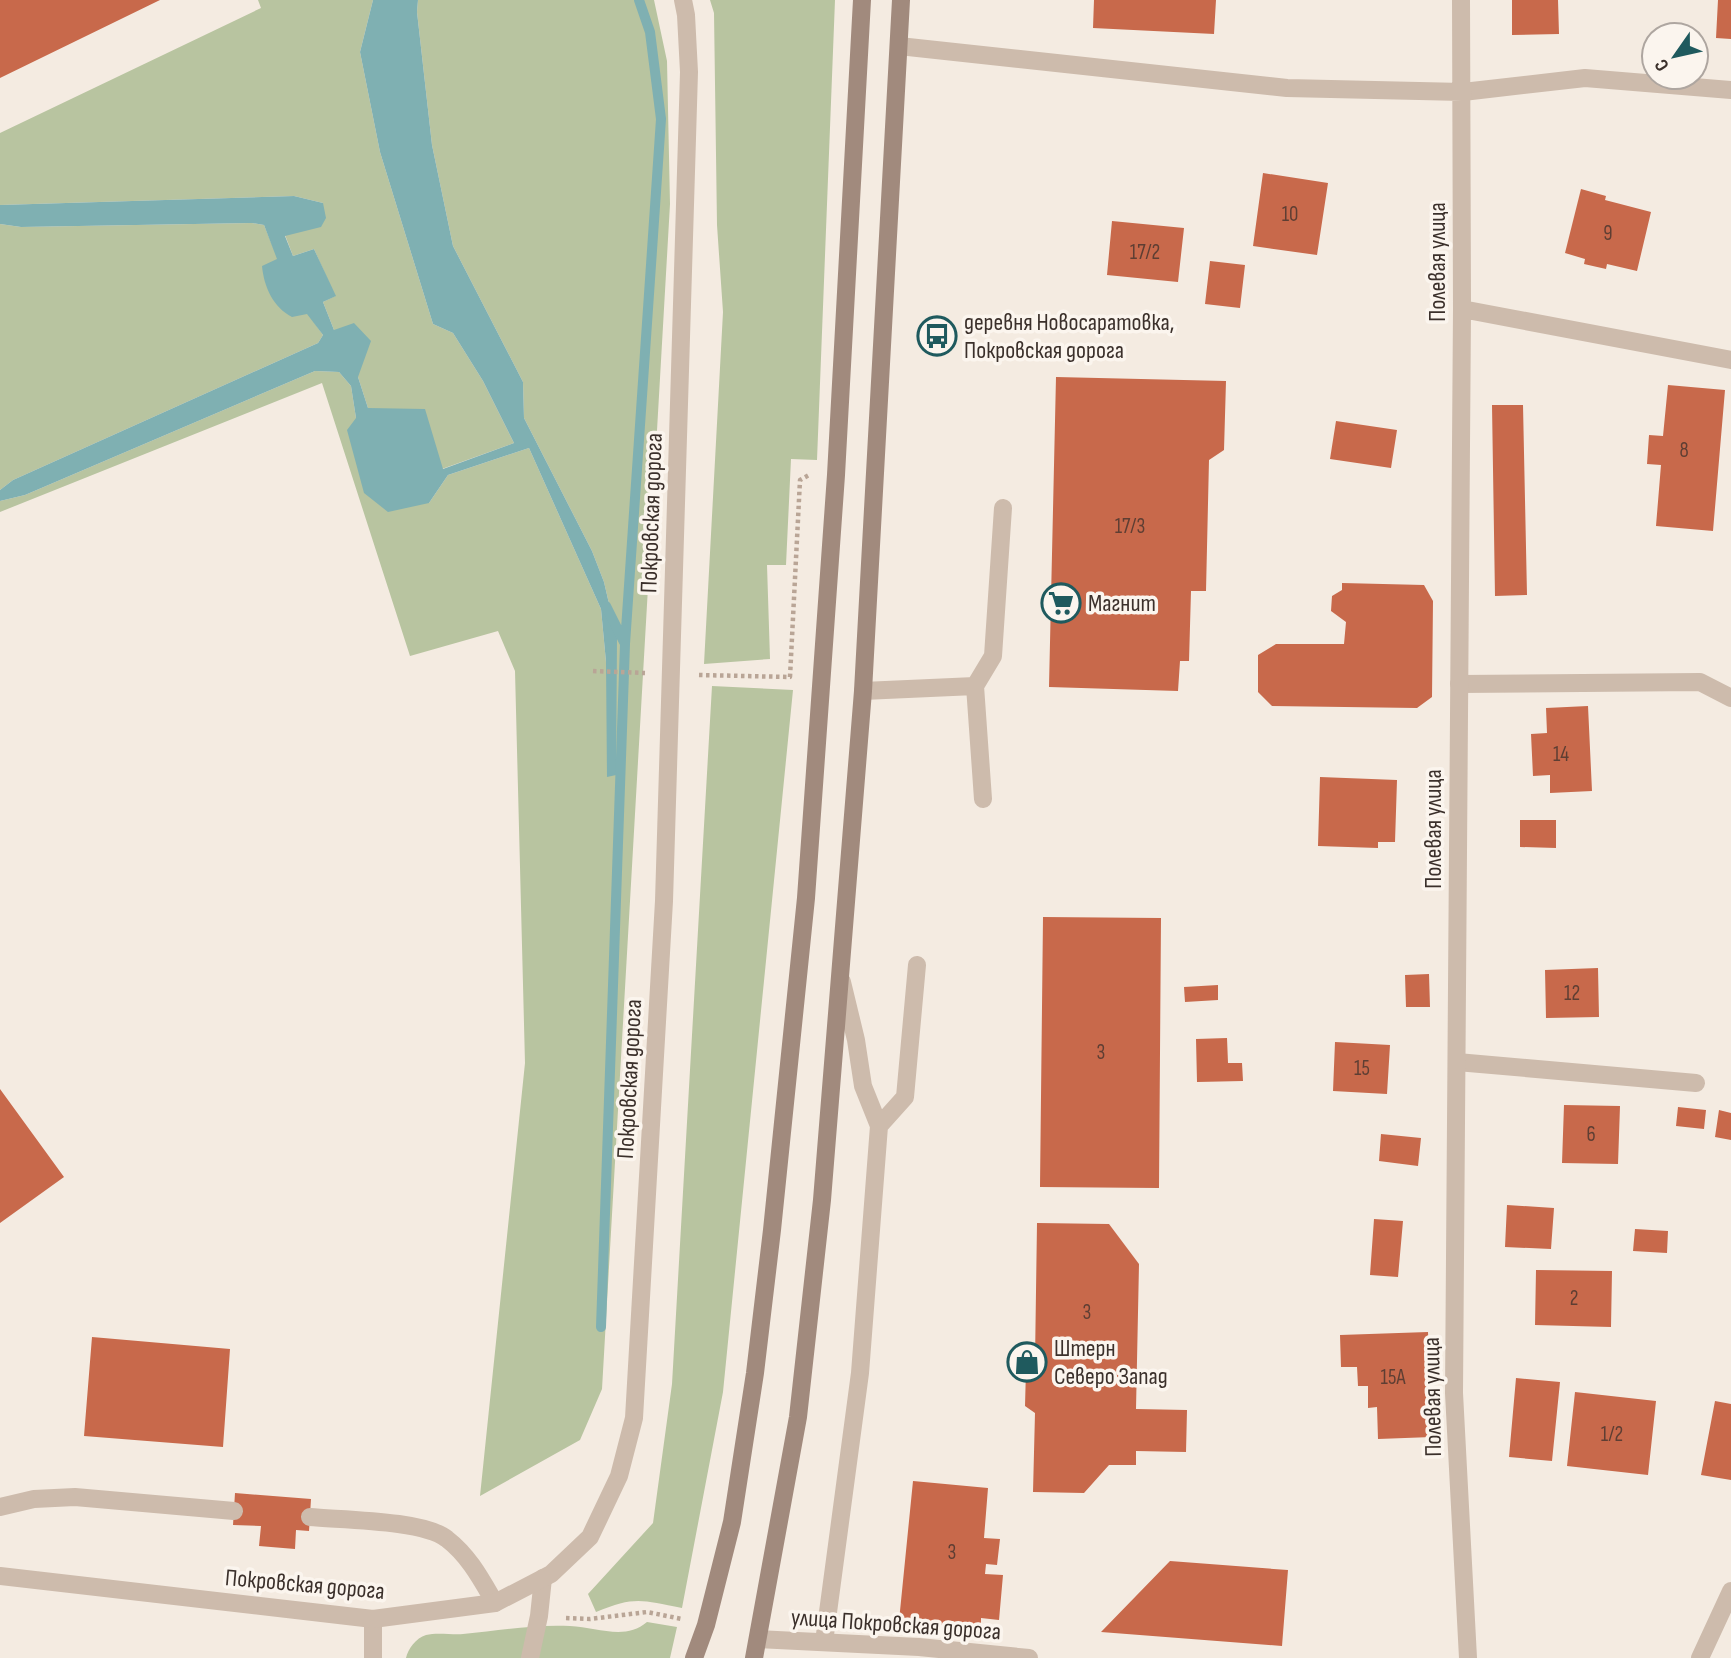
<svg xmlns="http://www.w3.org/2000/svg" width="1731" height="1658" viewBox="0 0 1731 1658" font-family="'Sofia Sans Condensed',sans-serif">
  <style>
    .green { fill: #b8c4a0 }
    .water { fill: #7fb0b2 }
    .lines { fill: none; stroke-linecap: round; stroke-linejoin: round }
    .stream { stroke: #7fb0b2; stroke-width: 10 }
    .building { fill: #c8694b }
    .path { stroke: #b9a596; stroke-width: 4.5; stroke-dasharray: 3.5 3.5; stroke-linecap: butt }
    .lane { stroke: #cdbbac; stroke-width: 18 }
    .street { stroke: #cdbbac; stroke-width: 18 }
    .secondary { stroke: #a18a7d; stroke-width: 18 }
    .labels { text-anchor: middle; stroke-width: 7; stroke-linejoin: round; paint-order: stroke }
    .number-label { font-size: 21px; fill: #5e3e33 }
    .street-label { font-size: 24px; fill: #3b302b; stroke: #fbf5ee }
    .poi-label { font-size: 24px; fill: #3b302b; stroke: #fbf5ee; text-anchor: start }
  </style>
  <rect width="100%" height="100%" fill="#f4ebe1"/>
  <path class="green" d="M258,0H373L360,52L380,152L433,324L453,333L483,381L514,443L442,469L368,408L358,377L334,330L323,302L335,296L314,249L293,256L285,235L323,203L294,196L0,205V133L261,8Z
    M418,0H654L667,61L670,204L602,1389L580,1440L480,1496L525,1063L515,671L498,631L410,656L322,383L0,512V501L25,495L315,371L339,372L351,386L356,418L429,503L448,475L529,448L601,609L606,662L617,638L604,582L592,551L524,418L523,382L453,246L432,145L417,12Z
    M710,0H835L817,460L791,459L786,565H767L770,659L704,664L723,312L717,225L714,13Z
    M252,223L264,225C279,264 298,301 323,335L318,343L13,480L0,490V224L21,227Z
    M712,686L793,690L723,1392L682,1608C641,1600 635,1596 596,1612L588,1594L653,1523L672,1384Z
    M647,1622L677,1627L670,1658H406C408,1649 416,1638 426,1635C437,1632 452,1635 463,1634C499,1631 535,1624 570,1626C597,1627 625,1641 647,1622Z"/>
  <path class="water" d="M373,0H418L417,12L432,145L453,246L523,382L524,418L592,551L604,582L617,638L616,775L607,777L606,662L601,609L529,448L448,475L429,503L388,512L364,493L347,430L356,418L351,386L339,372L315,371L25,495L0,501V490L13,480L318,343L323,335L307,314L292,317C273,307 264,287 262,266L277,259L264,225L252,223L21,227L0,224V205L294,196L323,203L326,218L321,227L285,236L293,256L314,249L336,296L323,302L334,330L354,323L371,341L358,377L368,408L425,409L443,469L514,443L483,381L453,333L433,324L380,152L360,52Z"/>
  <g class="lines">
    <path class="stream" d="M606,606L624,642
      M601,1327L625,644L661,119L650,32L639,0"/>
  </g>
  <path class="building" d="M0,0H160L0,78Z
    M1094,0H1216L1214,34L1093,28Z
    M1512,0H1558L1559,34L1512,35Z
    M1718,0H1731V39L1716,38Z
    M1263,173L1328,183L1317,255L1253,246Z
    M1581,189L1606,196L1605,200L1651,212L1637,271L1607,264L1606,269L1584,264L1585,259L1565,253Z
    M1112,221L1184,228L1178,282L1107,275Z
    M1210,261L1245,265L1240,308L1205,304Z
    M1056,377L1226,381L1224,450L1209,460L1206,591H1191L1189,661H1180L1178,691L1049,687Z
    M1668,385L1725,390L1713,531L1656,526L1661,465L1647,464L1649,435L1663,436Z
    M1492,405H1523L1527,595L1495,596Z
    M1336,421L1397,430L1391,468L1330,459Z
    M1342,583L1424,585L1433,601L1432,697L1417,708L1272,706L1258,692V655L1276,644H1344L1346,622L1331,611L1332,596L1342,590Z
    M1588,706L1592,791L1550,793V775L1533,776L1531,734L1547,733L1546,708Z
    M1320,777L1397,780L1395,842H1378V848L1318,846Z
    M1520,820H1556V848L1520,847Z
    M1043,917L1161,918L1159,1188L1040,1187Z
    M1598,968L1599,1017L1546,1018L1545,970Z
    M1429,974L1430,1007H1406L1405,975Z
    M1218,985V1000L1185,1002L1184,987Z
    M1227,1038L1228,1063H1242L1243,1081L1197,1082L1196,1039Z
    M1335,1042L1390,1045L1387,1094L1333,1091Z
    M0,1089L64,1177L0,1223Z
    M1564,1105L1620,1106L1618,1164L1562,1163Z
    M1678,1107L1706,1110L1704,1129L1676,1126Z
    M1719,1110L1731,1113V1140L1715,1137Z
    M1381,1134L1421,1138L1418,1166L1379,1161Z
    M1507,1205L1554,1208L1551,1249L1505,1247Z
    M1374,1219L1403,1221L1398,1277L1370,1275Z
    M1037,1223L1109,1224L1139,1264L1136,1409L1187,1410L1186,1452L1136,1451V1465H1109L1084,1493L1033,1492L1035,1413L1025,1406L1026,1369L1035,1360Z
    M1635,1229L1668,1231L1667,1253L1633,1251Z
    M1536,1270L1612,1271L1611,1327L1535,1325Z
    M1428,1332L1432,1437L1378,1439L1377,1407L1368,1408V1386H1358L1357,1367H1341L1340,1335Z
    M92,1337L230,1349L223,1447L84,1436Z
    M1516,1378L1560,1382L1552,1461L1509,1457Z
    M1575,1392L1656,1401L1648,1475L1567,1466Z
    M1715,1401L1731,1404V1480L1701,1475Z
    M913,1481L988,1488L984,1538L1000,1539L997,1565L986,1564L985,1574L1003,1575L999,1620L981,1618V1629L899,1621Z
    M235,1493L311,1499L309,1531L296,1530L295,1549L259,1546L261,1526L233,1525Z
    M1170,1561L1288,1570L1282,1646L1101,1632Z"/>
  <g class="lines">
    <path class="path" d="M593,671L645,673
      M699,675L790,677L800,480L809,475
      M566,1618L590,1619L647,1612L682,1619"/>
    <path class="lane" d="M1463,92L1585,78L1731,90
      M1459,684L1700,682L1731,698
      M975,686L993,656L1003,508
      M863,691L975,686L983,799
      M1457,1062L1696,1083
      M879,1126L905,1097L917,965
      M0,1507L34,1499L75,1497L234,1511
      M310,1517C342,1520 424,1520 447,1539C469,1556 481,1579 495,1603
      M824,1642L860,1373L879,1126L863,1086L856,1040L842,982
      M373,1658V1619
      M530,1658L539,1616L543,1578
      M1700,1658L1731,1591"/>
    <path class="street" d="M1461,0L1462,309L1454,1393L1468,1658
      M899,46L1287,88L1463,92
      M1462,309L1731,360
      M0,1576L373,1619L495,1603L551,1574L590,1537L619,1476L634,1418L664,901L689,72L686,15L683,0
      M759,1639L919,1647L1029,1658"/>
    <path class="secondary" d="M694,1658L706,1625L732,1522L755,1373L772,1230L806,898L836,475L862,0
      M754,1658L798,1417L822,1200L863,691L901,0"/>
  </g>
  <defs>
    <g id="bus-ring" transform="scale(2.0125)"><circle r="9.5" fill="#fbf5ee" stroke="#1f5a5e" stroke-width="1.5"/><path d="M-5-6H5V4H4V6H2V4H-2V6H-4V4H-5ZM-3.5-4V0h7V-4ZM-3.5 1.2v1.5H-2V1.2ZM2 1.2v1.5H3.5V1.2Z" fill="#1f5a5e"/></g>
    <g id="supermarket-ring" transform="scale(2.0125)"><circle r="9.5" fill="#fbf5ee" stroke="#1f5a5e" stroke-width="1.5"/><path d="M-6-5.5h2.5l.6 2H6L4.5 2H-2.5L-4.4-4H-6ZM-1.5 3.2a1.3 1.3 0 1 0 .1 0ZM3 3.2a1.3 1.3 0 1 0 .1 0Z" fill="#1f5a5e"/></g>
    <g id="shop-ring" transform="scale(2.0125)"><circle r="9.5" fill="#fbf5ee" stroke="#1f5a5e" stroke-width="1.5"/><path d="M-5-2.5h2.3a2.7 3.5 0 0 1 5.4 0H5L5.5 6h-11ZM-1.5-2.5h3a1.5 2.3 0 0 0-3 0Z" fill="#1f5a5e"/></g>
  </defs>
  <g fill-rule="evenodd">
    <use href="#bus-ring" x="937" y="336"/>
    <use href="#supermarket-ring" x="1061" y="603"/>
    <use href="#shop-ring" x="1027" y="1362"/>
  </g>
  <g class="labels">
    <g class="number-label">
      <text x="1290" y="221">10</text>
      <text x="1608" y="240">9</text>
      <text x="1145" y="259">17/2</text>
      <text x="1684" y="457">8</text>
      <text x="1130" y="533">17/3</text>
      <text x="1561" y="761">14</text>
      <text x="1572" y="1000">12</text>
      <text x="1101" y="1059">3</text>
      <text x="1362" y="1075">15</text>
      <text x="1591" y="1141">6</text>
      <text x="1574" y="1305">2</text>
      <text x="1087" y="1319">3</text>
      <text x="1393" y="1384">15А</text>
      <text x="1612" y="1441">1/2</text>
      <text x="952" y="1559">3</text>
    </g>
    <g class="street-label">
      <text transform="translate(1437 262) rotate(-90)" y="8">Полевая улица</text>
      <text transform="translate(651 513) rotate(-88)" y="8">Покровская дорога</text>
      <text transform="translate(1433 829) rotate(-90)" y="8">Полевая улица</text>
      <text transform="translate(629 1079) rotate(-87)" y="8">Покровская дорога</text>
      <text transform="translate(1432 1397) rotate(-91)" y="8">Полевая улица</text>
      <text transform="translate(305 1584) rotate(5)" y="8">Покровская дорога</text>
      <text transform="translate(896 1624) rotate(4)" y="8">улица Покровская дорога</text>
    </g>
    <g class="poi-label">
      <text x="964" y="330">деревня Новосаратовка,<tspan x="964" dy="28">Покровская дорога</tspan></text>
      <text x="1088" y="611">Магнит</text>
      <text x="1054" y="1356">Штерн<tspan x="1054" dy="28">Северо Запад</tspan></text>
    </g>
  </g>
  <g transform="translate(1675 56) rotate(236)"><circle r="33" fill="#fbf5ee" stroke="#aea6a0" stroke-width="2"/>
  <path d="M0-5L12 26L0 18L-12 26Z" fill="#1f5a5e"/>
  <text y="-10" font-size="19" font-weight="bold" text-anchor="middle" fill="#3b302b">С</text>
  </g>
</svg>
